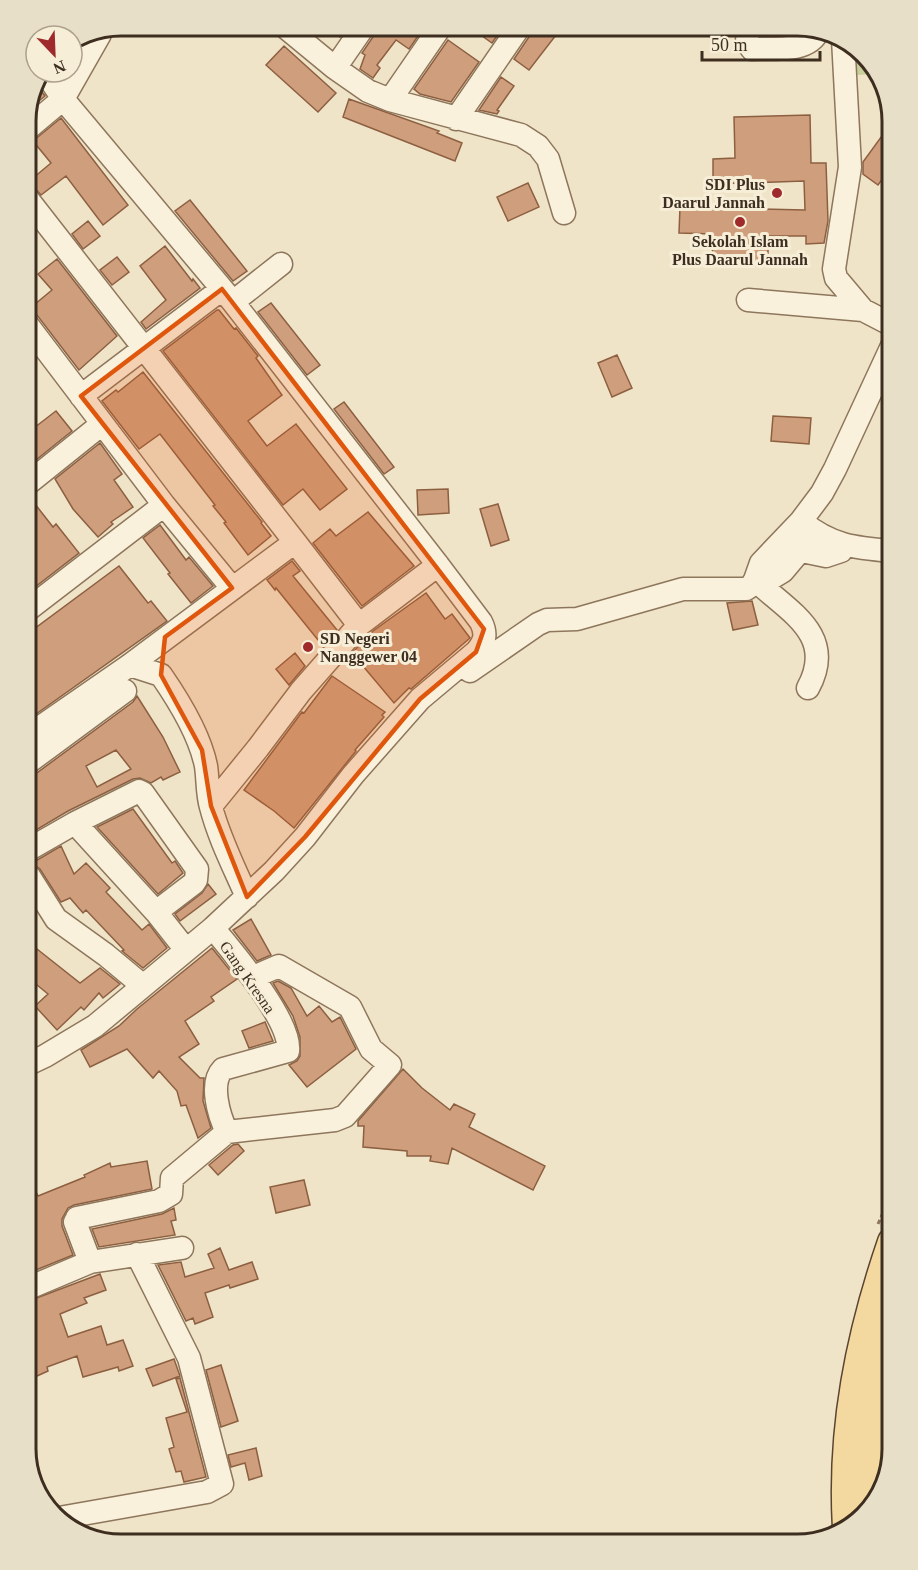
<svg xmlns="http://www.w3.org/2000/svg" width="918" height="1570" viewBox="0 0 918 1570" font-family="'Times New Roman',serif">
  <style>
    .green { fill: #c9cf9b }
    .building { fill: #cf9f7d; stroke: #8d5f41; stroke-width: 1.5; fill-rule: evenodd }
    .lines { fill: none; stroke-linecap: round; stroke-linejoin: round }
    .minor-casing { stroke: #8d765c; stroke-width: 25 }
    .major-casing { stroke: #5b4430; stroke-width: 31 }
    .path { stroke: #8d765c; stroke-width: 3; stroke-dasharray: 4.5 3; stroke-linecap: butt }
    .minor { stroke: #faf1dc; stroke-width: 22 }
    .major { stroke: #f3d9a0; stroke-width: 28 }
    .marked { fill: #df570d; fill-opacity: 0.2; stroke: #df570d; stroke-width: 4.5; stroke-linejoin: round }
    .poi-dot { fill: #9e2a2b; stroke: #f7eed8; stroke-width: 2 }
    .labels { text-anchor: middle; stroke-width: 6; stroke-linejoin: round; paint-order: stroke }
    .poi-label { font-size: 16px; font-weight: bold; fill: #3d2e20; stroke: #f7eed8; text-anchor: end }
    .street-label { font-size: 16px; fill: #3d2e20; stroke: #f7eed8 }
    .rim { fill: none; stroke: #3d2e20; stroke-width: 3 }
  </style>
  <rect width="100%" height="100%" fill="#f0e4c8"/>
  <path class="green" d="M856,48L879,74L856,75Z"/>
  <path class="building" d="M323,26H348L340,37Z
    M377,26H425L409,49L396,40L377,65L380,68L373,78L360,69L365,55L362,53L375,34Z
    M468,26H504L492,43Z
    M533,26H563L529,70L514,59L531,34Z
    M761,26H794V33L761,35Z
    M448,40L479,62L451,102L420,94L414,89Z
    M284,46L336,93L318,112L266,65Z
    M501,77L514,86L497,110L499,111L497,114L479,110Z
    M38,87L45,96L27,111L29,107Z
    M349,99L439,131L437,133L462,143L455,161L343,117Z
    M810,115L811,163H826L828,221L824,243L806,244V236H769L767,266L712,265L713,234L679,233L680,207L805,210L804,181L713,184V159L735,158L734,117Z
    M61,118L128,205L103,225L66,176L41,195L32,185L26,184L51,163L33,141Z
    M892,122V166L878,185L863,174V162Z
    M528,183L539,207L508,221L497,197Z
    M190,200L247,271L233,281L175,211Z
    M88,221L100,236L83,249L72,234Z
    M165,246L192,281L193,279L200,288L146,329L141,322L166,300L140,266Z
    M117,257L129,272L112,285L100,270Z
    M57,259L117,336L79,370L37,315L28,310L52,290L38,274Z
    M271,303L320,365L307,375L258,312Z
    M217,310H219L234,329L236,328L258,356L256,358L282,395L248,421L267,446L296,424L347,489L320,510L303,489L283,505L163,351Z
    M617,355L632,388L612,397L598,363Z
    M143,372L262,522L261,523L271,536L248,555L224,523L226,522L213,506L215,505L160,434L139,449L102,401L116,390L118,392Z
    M344,402L394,467L384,474L334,409Z
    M56,411L72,431L26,468V434Z
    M773,416L811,418L809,444L771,441Z
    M100,443L122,474L114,480L133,507L111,522L113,524L98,537L73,509L55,479Z
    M448,489L449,513L418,515L417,490Z
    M35,504L53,527L56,524L79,553L26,594V511Z
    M498,504L509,540L491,546L480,509Z
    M368,512L414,566L362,606L313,543L330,529L336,536Z
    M160,525L186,560L189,557L213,586L191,603L168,574L170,573L143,538Z
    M292,561L300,571L293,576L337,630L322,645L276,588L275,590L267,580Z
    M119,566L148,603L151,601L167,621L29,719L26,715V635Z
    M426,593L445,619L452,614L470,638L411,689L409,688L394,703L352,653L373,631Z
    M752,601L758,625L733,630L727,603Z
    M295,653L305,666L289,685L276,669Z
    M332,676L385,712L382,715L384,717L355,750L356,751L294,828L274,811L244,790L302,712L304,713Z
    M137,696L163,737L180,772L163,780L161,777L151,783L140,778L133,779L68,811L26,836V777L34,775L133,702ZM116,750L131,769L97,787L86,766Z
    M133,809L172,863L175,861L183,873L158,894L97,827Z
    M61,846L74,874L86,863L110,888L106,892L142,930L149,924L167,948L143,968L122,951L124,950L86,910L83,913L70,898L61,902L40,869L32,863Z
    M208,884L216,894L180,921L175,914L202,893Z
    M251,919L271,955L257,961L233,930Z
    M212,948L237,979L211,997L214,1001L185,1021L199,1044L179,1057L200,1078H204L203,1101L211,1128L198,1138L186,1105L181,1106L177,1091L159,1071L153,1078L127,1049L90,1067L81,1050L119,1026L137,1009Z
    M37,949L80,983L100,968L120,984L103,998L99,993L84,1010L81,1007L57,1030L35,1006L48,994L26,976V964Z
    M278,981L291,988L307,1016L319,1006L332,1022L340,1017L356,1049L307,1087L289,1065L297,1061L300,1056V1037L293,1016L273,983Z
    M265,1022L273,1041L249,1048L242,1031Z
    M403,1069L422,1088L450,1110L454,1104L475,1114L469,1127L545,1166L533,1190L452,1148L448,1164L430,1161L431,1156H407V1151L363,1147L364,1126H358V1121Z
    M238,1144L244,1151L218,1175L209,1165L233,1145Z
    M147,1161L152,1189L74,1205L68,1208L62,1219V1226L73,1255L26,1274V1196L36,1192L38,1196L85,1177L84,1175L110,1163L111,1167Z
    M304,1180L310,1205L276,1213L270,1187Z
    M174,1208L176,1220L171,1221L175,1235L99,1247L92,1229L162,1214Z
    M220,1248L229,1270L252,1262L258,1279L230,1288L229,1285L205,1293L213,1317L195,1324L193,1318L186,1321L158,1265L181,1262L185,1277L214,1268L208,1254Z
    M100,1274L106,1290L84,1298L87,1303L60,1314L68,1337L101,1326L107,1345L123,1340L133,1366L119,1371L118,1367L83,1377L77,1356L47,1367L48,1371L26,1381V1302Z
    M174,1359L180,1376L153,1386L146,1369Z
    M221,1365L238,1421L221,1427L206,1370Z
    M180,1378L206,1477L184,1482L181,1471L176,1472L169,1449L174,1447L166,1418L187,1412L176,1379Z
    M256,1448L262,1476L249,1480L245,1463L231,1467L228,1455Z"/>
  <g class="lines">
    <g class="minor-casing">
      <path id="minor" d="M284,26L335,68L368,91L390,100L521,135L538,146L548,159L564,213
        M748,26L747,42L752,49C773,48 809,53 818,31
        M843,39L850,167L834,269L836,278L863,310
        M335,68L364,26
        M390,100L441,26
        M456,119L520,26
        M26,130L63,99L100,34
        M26,197L295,542
        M748,300L863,310L892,325
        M233,302L281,264
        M26,323L164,505L232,588
        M81,396L222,289
        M26,485L102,424
        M801,521C831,546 855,548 892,551
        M802,551L826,556L841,551L844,545
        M755,580C789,612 837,635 808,688
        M760,585L783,571L815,533
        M26,611L164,505
        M130,665L161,675C179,701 200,736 206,766C208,779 207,794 211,807C219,838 234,867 247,897
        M470,671L538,624L547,620L577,619L683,589H746L752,585L755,580L761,563L801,521L822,493L835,469L892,346
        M26,737L130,665L295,542L359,625
        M26,764L125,691
        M211,806L258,748L301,691L359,625L438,565
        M26,851L75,823
        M26,875L29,876L56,919L106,955L142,985
        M156,912L194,883L196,880L197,869L143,793L139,791L75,823L156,912L186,950
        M26,1065L45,1056L95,1026L213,928L274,871L305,837L353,775L420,699L476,652C485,642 487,634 481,622L438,565L233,302L63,99L45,72
        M227,1132L335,1120L345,1116L390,1065L371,1049L350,1007L279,966L253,977
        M90,1262L75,1222L78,1221L77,1218L159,1201L171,1194L172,1178L227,1132C219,1116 209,1083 223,1069L288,1051C292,1021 232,951 213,928
        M26,1289L90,1262L182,1248
        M856,1425L892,1428
        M59,1518L207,1492L222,1484L189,1358L137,1254"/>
    </g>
    <g class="major-casing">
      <path id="major" d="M866,1511L870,1426L882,1354L892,1314
        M847,1528C841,1429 860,1335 892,1242"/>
    </g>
    <path class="path" d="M878,1224L892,1193"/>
    <use href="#minor" class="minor"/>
    <use href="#major" class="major"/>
  </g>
  <path class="marked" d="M222,289L484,629L476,652L420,699L305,837L247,897L211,806L202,750L161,675L165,637L232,588L81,396Z"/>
  <g class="poi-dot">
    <circle cx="777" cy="193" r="6"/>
    <circle cx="740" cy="222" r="6"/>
    <circle cx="308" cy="647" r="6"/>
  </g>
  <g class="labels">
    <g class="poi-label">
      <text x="765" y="190">SDI Plus<tspan x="765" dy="18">Daarul Jannah</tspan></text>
      <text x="740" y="247" text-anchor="middle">Sekolah Islam<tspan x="740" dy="18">Plus Daarul Jannah</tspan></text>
      <text x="320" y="644" text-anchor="start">SD Negeri<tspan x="320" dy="18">Nanggewer 04</tspan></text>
    </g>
    <g class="street-label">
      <text transform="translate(248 977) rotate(55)" y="6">Gang Kresna</text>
    </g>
  </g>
  <path d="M0 0H918V1570H0ZM121 36H797A85 85 0 0 1 882 121V1449A85 85 0 0 1 797 1534H121A85 85 0 0 1 36 1449V121A85 85 0 0 1 121 36Z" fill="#e8dfc9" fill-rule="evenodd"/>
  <path class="rim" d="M121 36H797A85 85 0 0 1 882 121V1449A85 85 0 0 1 797 1534H121A85 85 0 0 1 36 1449V121A85 85 0 0 1 121 36Z"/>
  <g transform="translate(54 54) rotate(157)"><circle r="28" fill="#f7eed8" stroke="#ada18e" stroke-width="1.5"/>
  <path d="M0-4.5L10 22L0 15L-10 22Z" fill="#9e2a2b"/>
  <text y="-9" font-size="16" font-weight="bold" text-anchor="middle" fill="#3d2e20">N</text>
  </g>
  <path d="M702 51v9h118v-9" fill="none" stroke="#3d2e20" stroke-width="3"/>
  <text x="711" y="51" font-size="18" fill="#3d2e20" stroke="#f7eed8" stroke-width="4.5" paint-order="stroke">50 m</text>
</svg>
